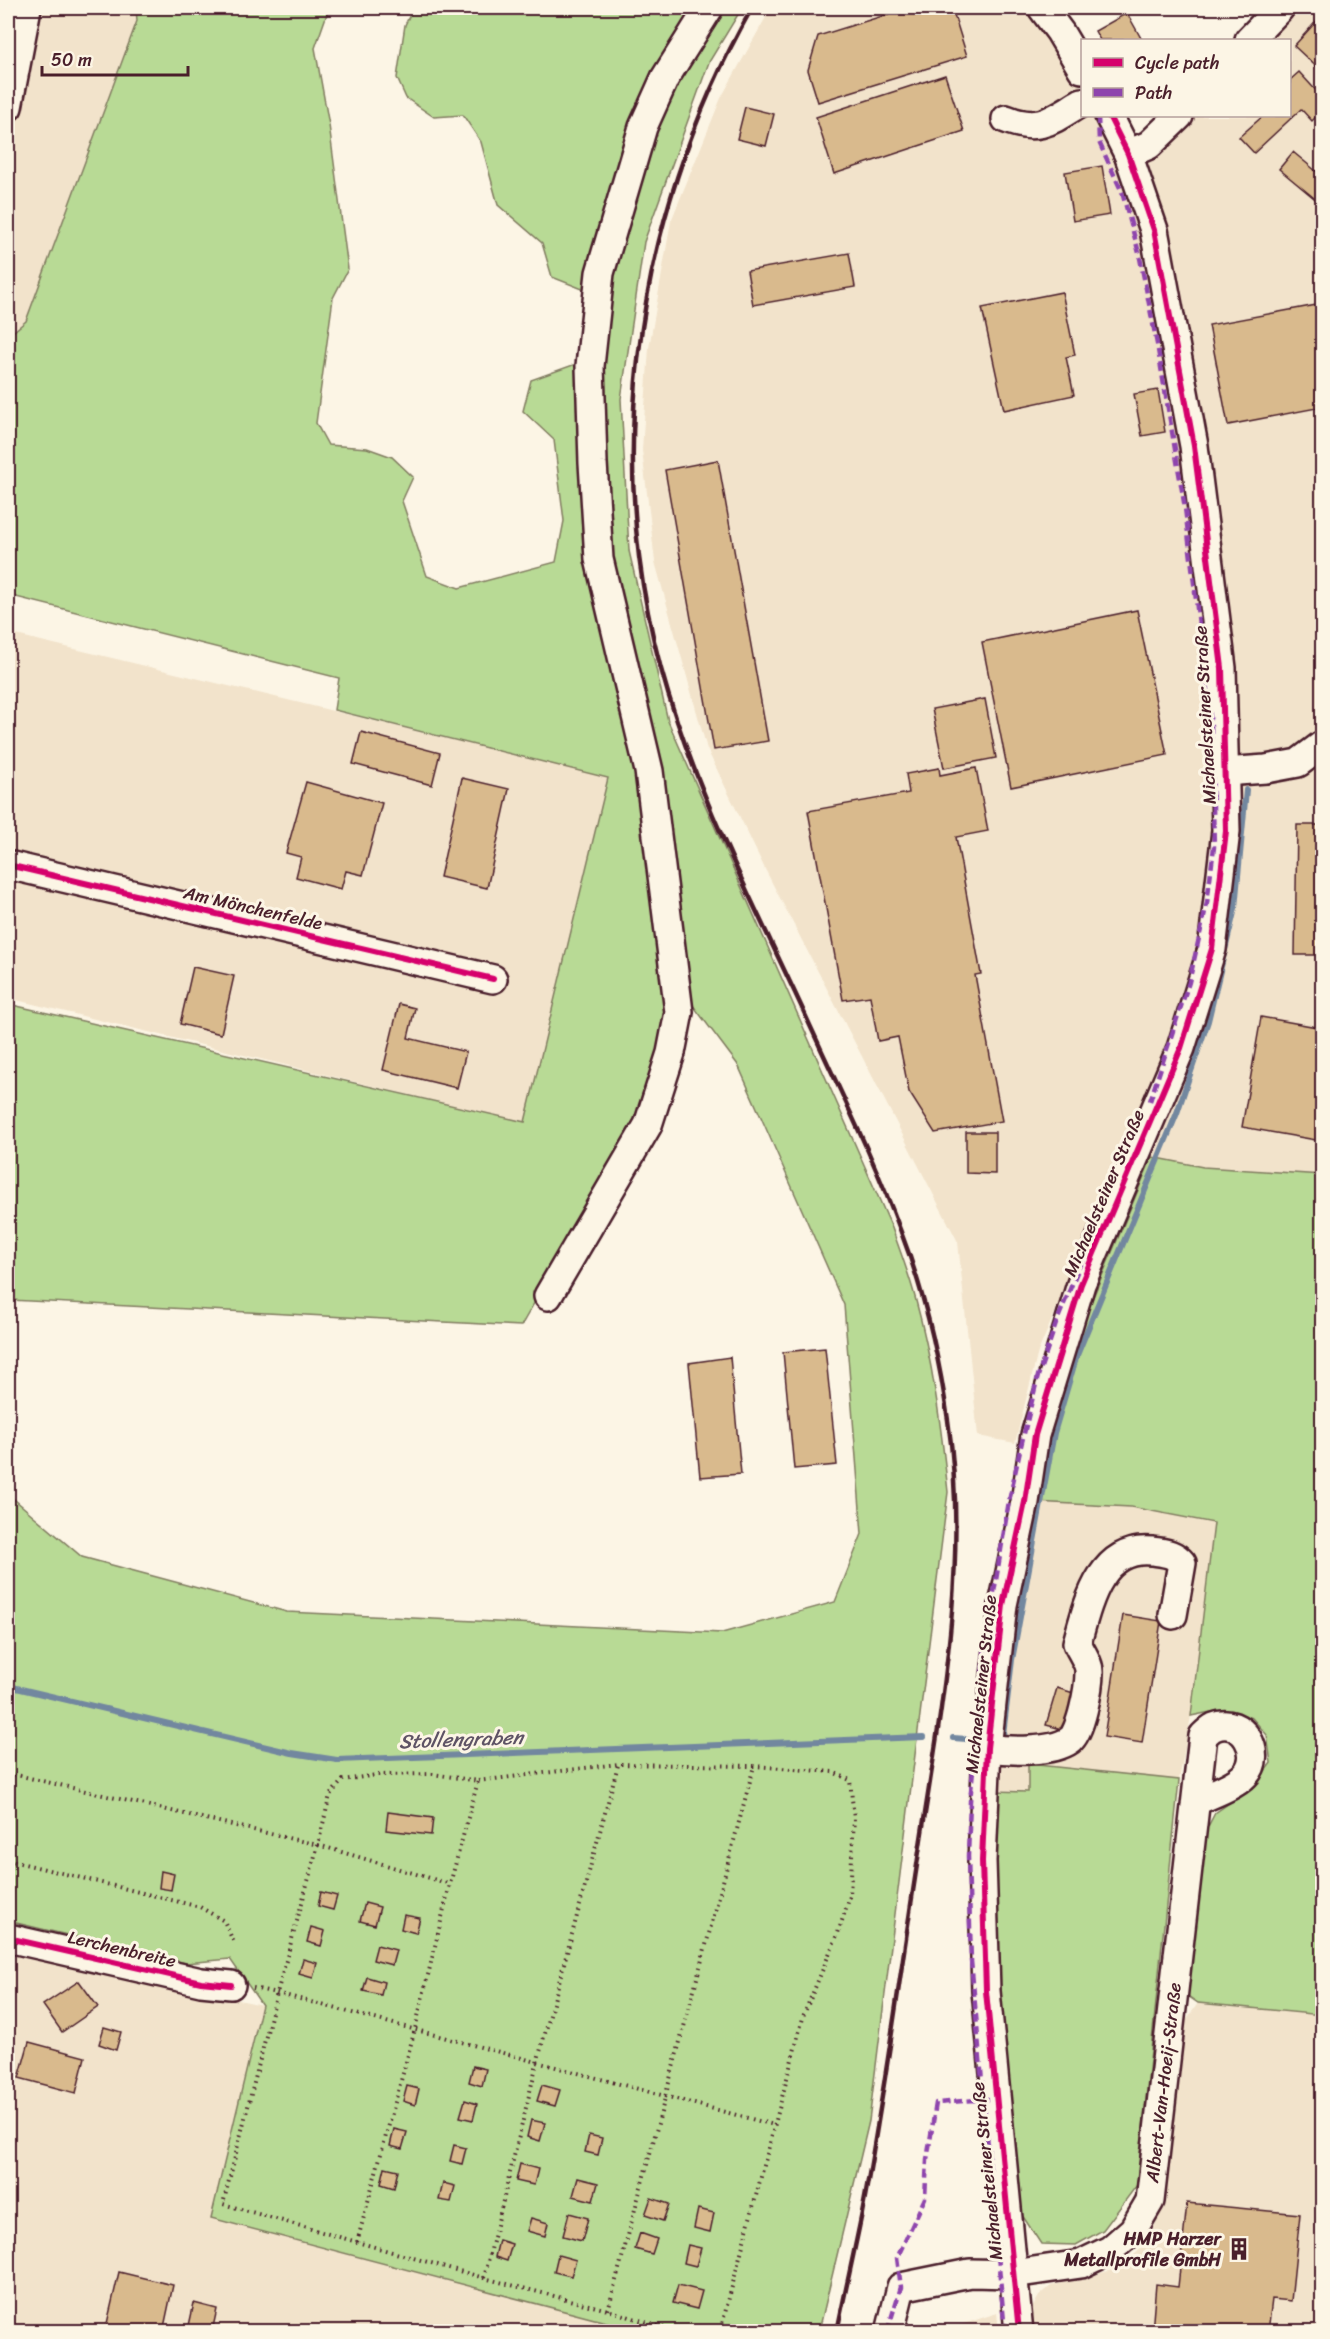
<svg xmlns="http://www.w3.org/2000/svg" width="1330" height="2339" viewBox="0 0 1330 2339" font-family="Sriracha,sans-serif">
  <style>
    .built { fill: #f2e3cb }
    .green { fill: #b8da95; stroke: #817c60; stroke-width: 1.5 }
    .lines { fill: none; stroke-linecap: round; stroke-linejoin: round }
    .stream { stroke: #72879f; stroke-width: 6 }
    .building { fill: #d9ba8d; stroke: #4a1f2b; stroke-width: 1.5 }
    .minor-casing { stroke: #4a1f2b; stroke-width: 32 }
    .path { stroke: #4a1f2b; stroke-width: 4; stroke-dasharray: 1.5 4.5; stroke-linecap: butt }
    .minor { stroke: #fcf5e5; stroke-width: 27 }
    .rail { stroke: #4a1f2b; stroke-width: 4.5 }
    .quiet { stroke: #8e44ad; stroke-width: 4.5; stroke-dasharray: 9 4.5; stroke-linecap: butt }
    .cycleway-casing { stroke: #fcf5e5; stroke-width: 10 }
    .cycleway { stroke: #d6006c; stroke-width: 6 }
    .labels { text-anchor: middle; stroke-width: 6; stroke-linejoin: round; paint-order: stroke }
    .street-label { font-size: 18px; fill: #4a1f2b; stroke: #fcf5e5 }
    .poi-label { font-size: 18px; font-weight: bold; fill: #4a1f2b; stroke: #fcf5e5; text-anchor: end }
    .water-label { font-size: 20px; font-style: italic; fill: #5e5365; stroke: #fcf5e5 }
  </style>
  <rect width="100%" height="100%" fill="#fcf5e5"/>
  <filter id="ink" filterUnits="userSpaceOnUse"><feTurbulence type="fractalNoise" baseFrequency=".0167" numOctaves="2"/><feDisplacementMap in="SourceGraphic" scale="12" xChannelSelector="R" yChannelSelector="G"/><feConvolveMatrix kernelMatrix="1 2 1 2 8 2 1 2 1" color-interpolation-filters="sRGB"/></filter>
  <g filter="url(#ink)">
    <path class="built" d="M8,8H136L137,21L26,321L8,336Z
      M771,8H1028L1079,81L1082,88V116H1096L1116,154H1160L1196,116H1290V40H1265L1296,8H1322V1175L1203,1167L1124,1152L1038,1352L1015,1443L978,1436L958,1242L766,871L707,749L655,562L642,450L649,348L671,221L721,98Z
      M8,633L608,777L525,1123L8,998Z
      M1035,1502L1131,1507L1214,1523L1191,1716L1179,1780L1028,1764V1792L995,1791L1013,1625Z
      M8,1947L82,1966L262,2005L211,2218L640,2331H8Z
      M1198,2003L1322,2015V2331H1032L1030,2312L1039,2296L1051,2286L1120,2268L1148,2242L1160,2212L1179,2031Z
      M997,2313L999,2331H942Z"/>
    <path class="green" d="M136,8H329L315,48L329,125L348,269L333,298L316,423L328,445L367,448L392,457L413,477L402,501L427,576L459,588L556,562L564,521L554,440L523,411L531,380L576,364L585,290L552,277L542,243L498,205L481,142L463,115L434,117L406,98L397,78L405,25L413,8H742L709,62L644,242L621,399L629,551L668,721L892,1228C900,1251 909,1274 915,1297C933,1362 941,1426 948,1492L869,2121L819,2331H640L211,2218L262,2005L230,1959L186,1963L8,1921V1494L82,1557L287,1612L722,1633L835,1602L862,1534L844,1305L738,1065L680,988L639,1119L521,1326L10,1300L8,1306V1004L525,1122L608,778L334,710L339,678L8,595V336L26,321L137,21Z
      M1152,1157L1203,1167L1322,1175V2015L1198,2003L1182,1992L1200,1842L1215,1813L1254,1786L1271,1763L1267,1735L1252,1718L1220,1710L1191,1716L1214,1523L1131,1507L1035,1502L1067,1359Z
      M1028,1764L1179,1780L1137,2185L1103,2230L1076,2245L1041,2244L1020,2212L1006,2111L997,1950L995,1791L1028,1792Z"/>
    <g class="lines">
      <path class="stream" d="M8,1686L292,1753L337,1760L923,1737
        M953,1738L967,1739
        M1002,1743L1012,1660L1054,1433L1077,1355L1177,1113L1208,1021L1235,908L1246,790"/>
    </g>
    <path class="building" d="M908,8H952L967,56L818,102L808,70L818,36Z
      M1127,13L1142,40H1100L1095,31Z
      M1322,15V72L1294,46Z
      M1299,72L1322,97V111L1312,121L1301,109L1254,153L1239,137L1263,116H1290V80Z
      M945,75L964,131L834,174L816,117Z
      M745,107L774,114L766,146L737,139Z
      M1293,152L1322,176V197L1319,202L1279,169Z
      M1102,166L1110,215L1073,221L1065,172Z
      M849,253L855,287L753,305L747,271Z
      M1062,292L1075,355L1066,357L1074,395L1004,410L982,308Z
      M1322,304V407L1228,425L1209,325Z
      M1158,390L1165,432L1142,436L1134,394Z
      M718,460L768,741L714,750L665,470Z
      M1137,610L1167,755L1011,787L982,642Z
      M985,699L996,758L944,768L932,709Z
      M361,732L440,753L432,785L353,764Z
      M939,768L940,775L976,768L988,831L956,837L981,974L975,975L1002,1121L935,1133L909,1092L898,1037L878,1041L870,996L843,1000L808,811L909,793L906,774Z
      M462,778L509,789L487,888L440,877Z
      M306,782L382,803L363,875L346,871L341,889L296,877L301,857L286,853Z
      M1297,825H1322V955H1295Z
      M193,967L234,976L221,1034L180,1024Z
      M399,1004L415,1008L408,1038L466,1052L457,1088L383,1070Z
      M1261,1017L1322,1028V1141L1242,1127Z
      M966,1132H995V1174L966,1173Z
      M825,1348L837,1465L794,1469L783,1352Z
      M730,1357L741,1474L700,1477L689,1363Z
      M1123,1615L1161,1621L1142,1743L1104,1737Z
      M1057,1688L1077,1694L1066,1730L1046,1725Z
      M388,1812L433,1818L431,1835L386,1830Z
      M161,1871L174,1874L171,1890L159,1888Z
      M321,1892L337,1896L333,1910L318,1906Z
      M365,1903L380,1907L375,1925L360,1921Z
      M404,1915L420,1918L416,1933L401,1929Z
      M311,1927L325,1931L321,1946L307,1942Z
      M377,1945L396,1950L392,1965L373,1960Z
      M303,1959L317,1963L313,1978L299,1974Z
      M367,1977L384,1982L381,1995L363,1991Z
      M79,1981L98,2007L62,2032L43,2005Z
      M104,2027L121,2032L116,2050L99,2044Z
      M29,2042L85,2057L76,2093L19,2078Z
      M473,2066L486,2069L482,2086L469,2082Z
      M542,2085L560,2090L555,2106L537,2101Z
      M407,2086L419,2089L415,2105L403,2101Z
      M465,2100L477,2104L473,2120L460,2117Z
      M531,2120L545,2123L540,2141L527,2137Z
      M394,2129L407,2132L402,2149L390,2146Z
      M589,2135L602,2138L598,2155L585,2152Z
      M454,2145L466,2148L462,2164L450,2161Z
      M520,2164L538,2169L534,2185L516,2181Z
      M385,2167L398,2170L394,2188L381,2184Z
      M578,2178L598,2183L593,2201L573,2196Z
      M443,2183L455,2186L451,2202L439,2200Z
      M651,2198L669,2204L663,2221L645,2215Z
      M1187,2203L1300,2214L1291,2301L1272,2299L1268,2332H1152L1156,2284L1178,2287Z
      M698,2209L714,2213L710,2232L694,2228Z
      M569,2213L588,2218L582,2241L563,2236Z
      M531,2218L548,2223L545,2236L527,2231Z
      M640,2233L657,2239L652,2254L635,2249Z
      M499,2240L512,2244L507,2261L495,2257Z
      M688,2245L701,2248L696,2266L684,2263Z
      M558,2255L576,2260L571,2276L554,2272Z
      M119,2272L173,2285L163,2332H105Z
      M678,2285L702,2291L697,2309L673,2303Z
      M194,2303L217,2309L212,2332L188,2330Z"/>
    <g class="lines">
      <g class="minor-casing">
        <g id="minor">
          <path d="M1042,8L1060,32L1082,69"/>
          <path d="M1249,40L1280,8"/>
          <path d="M8,107L27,8"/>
          <path d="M1006,119C1040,133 1053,119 1082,102"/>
          <path d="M1128,154L1149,145L1179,116"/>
          <path d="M1224,772L1266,769L1298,763L1322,745"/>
          <path d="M8,865L493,979"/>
          <path d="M548,1296L648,1125L671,1053L679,1012L649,771L599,559L593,463L590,366L600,273L643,127L665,78L709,8"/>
          <path d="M987,1748C1008,1751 1052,1753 1070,1740C1081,1732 1089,1687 1089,1673C1090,1664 1081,1652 1077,1643C1088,1603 1100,1546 1152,1551C1165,1553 1174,1553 1182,1563L1173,1615"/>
          <path d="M8,1938L201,1982L231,1985"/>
          <path id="s1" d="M890,2332L901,2287L970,2273L1013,2274L1081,2264L1110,2250L1133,2230L1150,2201L1203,1736C1206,1733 1210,1729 1214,1727C1242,1715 1265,1754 1245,1775C1235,1786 1210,1795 1196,1801"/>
          <path d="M1019,2332L986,1991L982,1861L987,1748L1003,1605L1025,1502L1035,1435L1081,1284L1181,1048L1212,949L1226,831L1222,668L1194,446L1154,230L1128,154L1109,116"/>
        </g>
      </g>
      <path class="path" d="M8,1773L318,1845L277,1993L223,2204L484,2278L608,2310L677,2332
        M478,1781L618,1764L754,1766L833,1772L850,1780L854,1818L850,1896L838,1933L804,2014L720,2332
        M8,1860L200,1907L224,1921L235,1945
        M253,1988L277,1993L774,2125
        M357,2242L415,2029L450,1884L478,1781L433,1774L377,1775L343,1780L330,1795L318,1845L450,1884
        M484,2278L537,2063L618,1765
        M608,2310L754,1766"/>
      <use href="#minor" class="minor"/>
      <path class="rail" d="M752,8C630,222 596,485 677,721C710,820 759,915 803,1010C836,1083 873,1156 901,1232C924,1292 939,1356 948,1420C970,1569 939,1718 917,1865C899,1981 884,2098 862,2213C854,2253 845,2292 837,2332"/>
      <path class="quiet" d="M1098,116L1099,142L1122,192L1139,253L1157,344L1185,508L1211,725L1214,847L1207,903L1189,982L1150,1101
        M887,2332L901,2287L897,2258L925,2198L927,2160L936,2103L989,2099
        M1005,2332L971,1961L968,1856L970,1801L985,1647L1009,1501L1020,1450L1038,1376L1057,1321L1088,1245"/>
      <g class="cycleway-casing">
        <path id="cycleway" d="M8,865L493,979
          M8,1938L201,1982L231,1985
          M1019,2332L986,1991L982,1861L987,1748L1003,1605L1025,1502L1035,1435L1081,1284L1181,1048L1212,949L1226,831L1222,668L1194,446L1154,230L1128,154L1109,116"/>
      </g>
      <use href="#cycleway" class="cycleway"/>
    </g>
  </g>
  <defs>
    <g id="building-bare" transform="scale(1.8)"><path d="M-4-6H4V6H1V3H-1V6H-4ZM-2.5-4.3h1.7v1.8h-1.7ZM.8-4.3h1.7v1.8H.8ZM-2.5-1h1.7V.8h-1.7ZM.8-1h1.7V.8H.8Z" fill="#4a1f2b" stroke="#fcf5e5" stroke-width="2.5" paint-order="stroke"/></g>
  </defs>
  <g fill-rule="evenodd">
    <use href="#building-bare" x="1239" y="2249"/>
  </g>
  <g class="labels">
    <g class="street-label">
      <text transform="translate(1205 715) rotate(-93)" y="6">Michaelsteiner Straße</text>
      <text transform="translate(253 908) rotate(13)" y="6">Am Mönchenfelde</text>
      <text transform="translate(1104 1193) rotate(-67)" y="6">Michaelsteiner Straße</text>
      <text transform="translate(981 1684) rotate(-84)" y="6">Michaelsteiner Straße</text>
      <text transform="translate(122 1949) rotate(13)" y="6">Lerchenbreite</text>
      <text dy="6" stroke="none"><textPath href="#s1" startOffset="444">Albert-Van-Hoeij-Straße</textPath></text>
      <text transform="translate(987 2171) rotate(-96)" y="6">Michaelsteiner Straße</text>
    </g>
    <g class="poi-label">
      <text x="1221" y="2245">HMP Harzer<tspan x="1221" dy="21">Metallprofile GmbH</tspan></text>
    </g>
    <g class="water-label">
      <text transform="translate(461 1739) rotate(-2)" y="7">Stollengraben</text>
    </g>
  </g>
  <rect width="1330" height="2339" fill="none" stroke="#fcf5e5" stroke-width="30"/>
  <rect x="15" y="15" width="1300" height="2309" fill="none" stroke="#4a1f2b" stroke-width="2" filter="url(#ink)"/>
  <rect x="1081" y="39" width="210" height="78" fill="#fcf5e5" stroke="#b59f9b" stroke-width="1.5"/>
  <rect x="1093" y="58" width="30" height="9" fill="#d6006c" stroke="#b59f9b" stroke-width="1.5"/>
  <text x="1135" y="69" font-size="18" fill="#4a1f2b">Cycle path</text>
  <rect x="1093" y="88" width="30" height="9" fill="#8e44ad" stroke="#b59f9b" stroke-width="1.5"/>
  <text x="1135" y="99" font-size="18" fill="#4a1f2b">Path</text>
  <path d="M42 66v9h146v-9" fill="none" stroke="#4a1f2b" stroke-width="3"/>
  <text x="51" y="66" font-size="18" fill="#4a1f2b" stroke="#fcf5e5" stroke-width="4.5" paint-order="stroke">50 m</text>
</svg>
